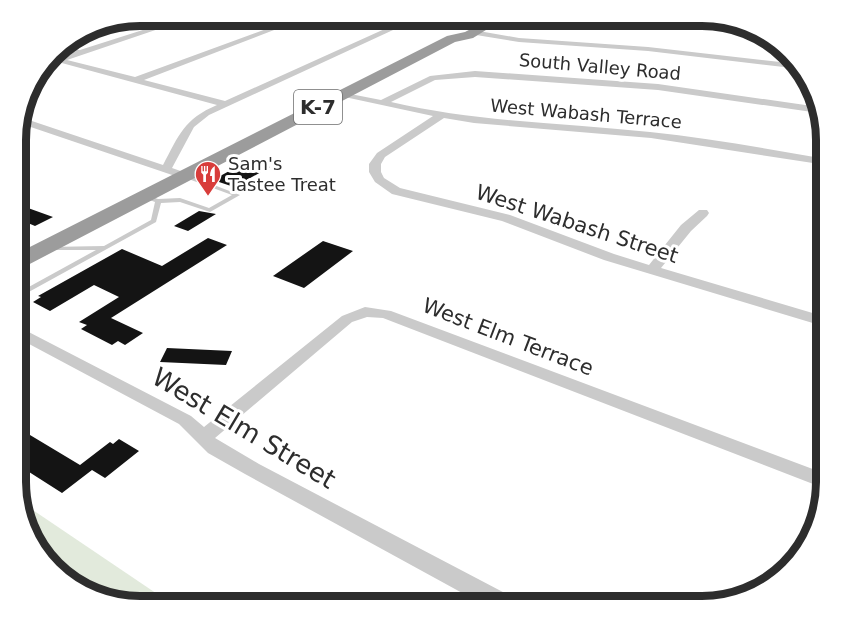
<svg xmlns="http://www.w3.org/2000/svg" width="841" height="621" viewBox="0 0 841 621" font-family="'DejaVu Sans',sans-serif">
  <style>
    .green { fill: #e2eadc }
    .building { fill: #141414 }
    .lines { fill: none; stroke-linecap: round; stroke-linejoin: round }
    .service { fill: #cacaca; fill-rule: evenodd }
    .minor { fill: #cacaca; fill-rule: evenodd }
    .trunk { fill: #9c9c9c; fill-rule: evenodd }
    .labels { text-anchor: middle; stroke-width: 6; stroke-linejoin: round; paint-order: stroke }
    .far-street-label { font-size: 18px; fill: #2d2d2d; stroke: #fff }
    .far-poi-label { font-size: 18px; fill: #2d2d2d; stroke: #fff; text-anchor: start }
    .shield { fill: #fff; stroke: #6c6c6c; stroke-width: 1.5 }
    .shield-label { font-size: 20px; font-weight: bold; fill: #2d2d2d }
    .street-label { font-size: 21px; fill: #2d2d2d; stroke: #fff }
    .near-street-label { font-size: 26px; fill: #2d2d2d; stroke: #fff }
    .rim { fill: none; stroke: #2d2d2d; stroke-width: 8 }
  </style>
  <rect width="100%" height="100%" fill="#fff"/>
  <path class="green" d="M18,500L175,606H132L58,575L28,537Z"/>
  <path class="building" d="M636,16H684L668,28L635,23Z
    M249,160L270,167L234,187L213,180Z
    M28,208L53,217L35,226L16,218V213Z
    M199,211L216,214L188,231L174,226Z
    M208,238L227,245L111,318L143,333L125,345L118,341L112,345L81,329L87,325L79,322L119,297L94,285L50,311L33,302L41,297L38,296L122,249L162,266Z
    M323,241L353,251L304,288L273,276Z
    M167,348L232,351L226,365L160,362Z
    M15,426L80,465L110,442L113,444L119,439L139,451L105,478L92,470L62,493L15,463Z"/>
  <g class="lines">
    <path class="service" d="M59,45L83,51L84,52L82,53L57,47Z
      M185,174L240,195L210,212L180,202L161,203L156,222L16,299V294L96,250H50L48,249L47,248L48,247L104,246L151,220L155,202L144,198V196L146,195L158,199L180,198L209,208L232,195L183,177L182,176Z"/>
    <path class="minor" d="M696,15H709L718,19L715,20Z
      M409,18H419L209,115L194,127L172,168L189,174V178H181L16,122L18,116L20,117L163,165C179,135 184,119 217,105L47,59L50,55L58,57L171,21H182L67,60L135,77L291,20H300L144,80L225,101Z
      M473,30L519,38L648,47L798,64L801,69L648,51L519,42L470,34L469,32Z
      M475,71L658,84L819,107V113L658,90L475,77L435,80L391,102C476,122 564,123 650,132C709,138 767,149 826,159V165L651,138L474,123L444,118L385,157L381,164V172L384,178L400,188L510,215L614,254L649,265L681,225L699,210H707L709,213L707,216L691,231L661,268L826,317V327L604,260L502,221L392,194L375,182L369,172V164L377,153L433,116L340,96V92L381,100L430,76Z
      M365,307L391,311L826,474V489L383,318L367,317L352,322L215,438L259,464L516,599L519,606H486L245,474L208,453L179,424L16,337V326L21,328L191,416L204,427L342,316Z"/>
    <path class="trunk" d="M507,17L473,38L455,42L24,267L16,269V254L447,36L465,32L492,18Z"/>
  </g>
  <defs>
    <g id="restaurant-pin" transform="scale(1.35)"><path d="M0 17L-7.5 6A9.5 9.5 0 1 1 7.5 6Z" fill="#d83d3b" stroke="#fff"/><path d="M-5-6h1v4h1v-4h1v4h1v-4h1v5L-1.5 .5V6h-2V.5L-5-1ZM5-6V6H3V1.5H1.5Q1.5-4 5-6Z" fill="#fff"/></g>
  </defs>
  <g fill-rule="evenodd">
    <use href="#restaurant-pin" x="208" y="174"/>
  </g>
  <g class="labels">
    <g class="far-street-label">
      <text transform="translate(600 67) rotate(5)" y="6">South Valley Road</text>
      <text transform="translate(586 114) rotate(5)" y="6">West Wabash Terrace</text>
    </g>
    <g class="far-poi-label">
      <text x="228" y="170">Sam's<tspan x="228" dy="21">Tastee Treat</tspan></text>
    </g>
    <rect class="shield" x="294" y="90" width="48" height="34" rx="4.5"/>
    <g class="shield-label">
      <text x="318" y="114">K-7</text>
    </g>
    <g class="street-label">
      <text transform="translate(577 224) rotate(18)" y="7">West Wabash Street</text>
      <text transform="translate(508 337) rotate(21)" y="7">West Elm Terrace</text>
    </g>
    <g class="near-street-label">
      <text transform="translate(244 428) rotate(31)" y="9">West Elm Street</text>
    </g>
  </g>
  <path d="M0 0H841V621H0ZM140 26H702A114 114 0 0 1 816 140V482A114 114 0 0 1 702 596H140A114 114 0 0 1 26 482V140A114 114 0 0 1 140 26Z" fill="#fff" fill-rule="evenodd"/>
  <path class="rim" d="M140 26H702A114 114 0 0 1 816 140V482A114 114 0 0 1 702 596H140A114 114 0 0 1 26 482V140A114 114 0 0 1 140 26Z"/>
</svg>
